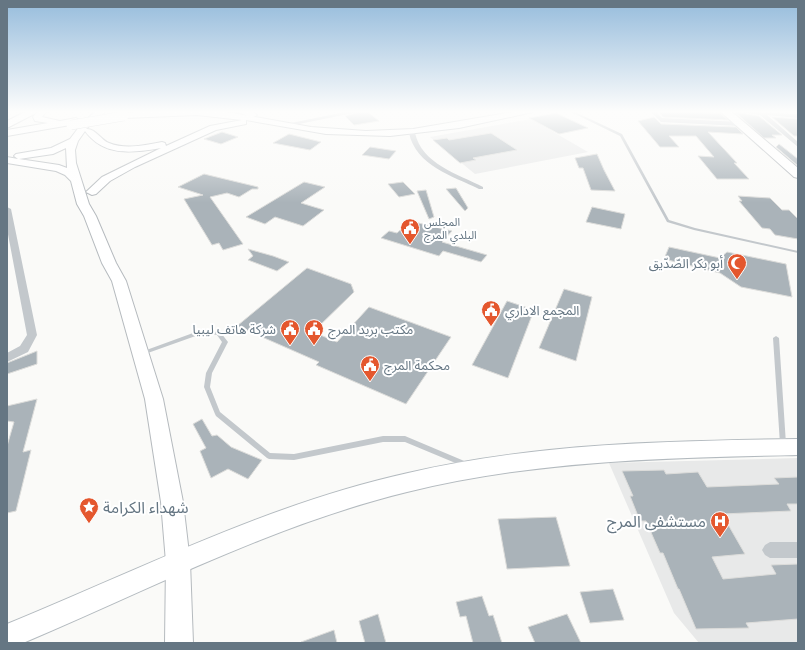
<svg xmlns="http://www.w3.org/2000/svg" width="805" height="650" viewBox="0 0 805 650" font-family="'Public Sans','Noto Sans Arabic',sans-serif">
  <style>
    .built { fill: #e8e9e9 }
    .building { fill: #aab3b9; stroke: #dcdcda }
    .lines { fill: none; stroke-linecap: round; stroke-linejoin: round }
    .secondary-casing { stroke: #b3babf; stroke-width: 2 }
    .primary-casing { stroke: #b5babe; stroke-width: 2 }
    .highway-casing { stroke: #b4b9bd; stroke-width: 2 }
    .lane { fill: #c3c8cc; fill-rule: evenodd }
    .street { fill: #c3c8cc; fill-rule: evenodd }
    .secondary { fill: #fff; fill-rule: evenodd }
    .primary { fill: #fff; fill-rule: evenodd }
    .highway { fill: #fff; fill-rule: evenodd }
    .primary-bridge-casing { stroke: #b5babe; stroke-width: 10; stroke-linecap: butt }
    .primary-bridge { stroke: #fff; stroke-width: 9 }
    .labels { text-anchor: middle; stroke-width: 4; stroke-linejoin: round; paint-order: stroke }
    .far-poi-label { font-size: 11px; fill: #657683; stroke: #fff; text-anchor: start }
    .poi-label { font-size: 13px; fill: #657683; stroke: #fff; text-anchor: start }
    .near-poi-label { font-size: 16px; fill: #657683; stroke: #fff; text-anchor: start }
  </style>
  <rect width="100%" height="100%" fill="#fafaf8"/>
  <path class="built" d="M531,119L588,152L475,174L430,137Z
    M798,458V643H699L674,613L609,463Z"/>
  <path class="building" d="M359,112H368L379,121L354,125L345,116Z
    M659,112L720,113L728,120L663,117Z
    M735,112L759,116L782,135H772L776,138H764Z
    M556,113L588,128L559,134L529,118Z
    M654,117L661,124L736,127L743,134L708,132L737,163H734L749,179H717L698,156L714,157L696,136H669L679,147H660L638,121Z
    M772,117L798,119V136H794Z
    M222,132L238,137L221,144L204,139Z
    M491,133L517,150L473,158L476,160L460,163L433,140L447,138L449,140Z
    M289,134L321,142L310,150L273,143Z
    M779,144L798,159V166L776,147Z
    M370,147L396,151L389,159L362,155Z
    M597,154L604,170L615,191L591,190L583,168H579L575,158Z
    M204,174L258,187V189H252L239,197L227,193L210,197L243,244L223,250L219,243L212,245L184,199L203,195L178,187Z
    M304,182L325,187L301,203L324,210L303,226L275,217L265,224L246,217Z
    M403,182L415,194L399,197L388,184Z
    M456,188L468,208L465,211L446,189Z
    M426,190L434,217L429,219L417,191Z
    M738,196L770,198L782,210H789L798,219V239L775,235L770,229L762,228L739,201H742Z
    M592,207L625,214L621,229L586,222Z
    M410,221L452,231L442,242L487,255L481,262L443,251L439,256L381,238L389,231L397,233Z
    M669,247L720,258L727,252L786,264L792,297L741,287L720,273L664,259Z
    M248,249L273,256L289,262L277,271L248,260L253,256Z
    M307,268L351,284L354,292L313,332L337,342L369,307L451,337L406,404L316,365L319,362L237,326Z
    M564,289L592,297L576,361L539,348Z
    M507,301L534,310L508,378L472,365Z
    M37,351V364L7,374V363Z
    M37,399L23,452L31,450L16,511L7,513V446L14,422L7,421V406Z
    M202,419L212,436L217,435L231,447L262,460L248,479L228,469L211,478L200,451L206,448L193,424Z
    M664,470L666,474L698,472L707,487L779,484L774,478L798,477V504H787L791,511L722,514L745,554L712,557L723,579L776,574L771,565L798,564V619L746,623L749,628L696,629L679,589H678L663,553H660L646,521H640L630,496H633L622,471Z
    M556,517L570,566L507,569L498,519Z
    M613,589L624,620L590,623L580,592Z
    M482,596L489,616L493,615L502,643H473L466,616L460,617L456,602Z
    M378,614L386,643H365L359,621Z
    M567,614L581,643H535L528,627Z
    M334,630L337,643H301V642Z"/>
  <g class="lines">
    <g class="secondary-casing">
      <path id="secondary" d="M798,439V455C668,458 535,460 407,492C273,525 150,589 23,643H7V624C139,570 268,504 408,473C536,443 668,441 798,439Z"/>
    </g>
    <g class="primary-casing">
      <path id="primary" d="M37,112H46L42,117L60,121L76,118L80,121L76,124L7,136V130L48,123L35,121L33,117Z
        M95,112H105L86,129C95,128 101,140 109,143C126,150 145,145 162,142L165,143L166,146L210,126L242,120L197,115L124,118L120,116L121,114L136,112H227L311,127L366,131L413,129L513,112H533L459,128L390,136L326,134L246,120V124L216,130L135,167L110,181L96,194L92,195L86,192L102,177L161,148C133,153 104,157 85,131L78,141L75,150L76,163L89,204L96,216L116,263L126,281L163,399L183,502L190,562L193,643H165L166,562L161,502L145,399L112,281L102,263L84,216L77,204L71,181L65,175L56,171L7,163V157L18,159L14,156L16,154L51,148L70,139L82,123ZM66,148L67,168L59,165L19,159L53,154Z"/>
    </g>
    <g class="highway-casing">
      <path id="highway" d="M25,112H38L7,128V121Z
        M238,112H254L257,115L252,118Z
        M721,112H732L798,168V178L794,177Z"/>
    </g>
    <path class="lane" d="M571,112H575L622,134L669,220L695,228L798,251V253L694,230L667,222L620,136Z
      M204,329L221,333L228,342L212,373L210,387L220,412L270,453L294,454L383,436H405L469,463L470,465L469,467L467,468L465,467L405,442H383L294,460L269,459L267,458L216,416L215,414L204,387L206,373L222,342L217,335L204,333L145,354H141L140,353L141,352Z
      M776,336L779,338L786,444L785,446L783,447L781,446L780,444L773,338Z"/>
    <path class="street" d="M345,112H358L294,125L291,123Z
      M651,112H656L662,118L740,122L743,124L740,126L661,122Z
      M742,112L798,114V118L767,115L798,142V147L760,115Z
      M412,131L415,133C422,164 458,174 483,187V189H479C453,176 416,166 409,133Z
      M7,207L11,209L37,335L28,352L7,362V353L20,346L27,335L7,229Z
      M770,542H798V558H770L765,555L762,550L765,545Z"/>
    <use href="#secondary" class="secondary"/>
    <use href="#primary" class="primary"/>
    <use href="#highway" class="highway"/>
    <g class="primary-bridge-casing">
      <path id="primary-bridge" d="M71,125L124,116"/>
    </g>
    <use href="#primary-bridge" class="primary-bridge"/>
  </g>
  <linearGradient id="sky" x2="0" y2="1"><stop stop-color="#96bcdc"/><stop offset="0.55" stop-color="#fdfdfc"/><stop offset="1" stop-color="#fdfdfc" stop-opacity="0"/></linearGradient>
  <rect width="805" height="203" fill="url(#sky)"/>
  <defs>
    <g id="civic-pin" transform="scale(1)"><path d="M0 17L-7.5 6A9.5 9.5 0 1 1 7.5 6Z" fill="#e4572e" stroke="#fff"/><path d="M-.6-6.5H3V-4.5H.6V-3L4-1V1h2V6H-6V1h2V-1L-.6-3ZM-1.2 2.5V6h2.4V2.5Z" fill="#fff"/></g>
    <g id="mosque-pin" transform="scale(1)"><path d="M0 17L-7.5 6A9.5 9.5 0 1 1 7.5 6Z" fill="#e4572e" stroke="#fff"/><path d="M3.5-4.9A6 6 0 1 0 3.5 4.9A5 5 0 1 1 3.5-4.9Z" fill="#fff"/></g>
    <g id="sight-pin" transform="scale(1)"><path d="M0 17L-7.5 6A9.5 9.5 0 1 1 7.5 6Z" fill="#e4572e" stroke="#fff"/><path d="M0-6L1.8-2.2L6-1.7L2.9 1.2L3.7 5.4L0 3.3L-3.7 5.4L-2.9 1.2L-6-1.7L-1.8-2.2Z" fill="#fff"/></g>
    <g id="hospital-pin" transform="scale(1)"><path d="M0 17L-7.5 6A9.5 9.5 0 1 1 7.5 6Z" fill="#e4572e" stroke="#fff"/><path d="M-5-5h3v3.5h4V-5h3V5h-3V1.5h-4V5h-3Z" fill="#fff"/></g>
  </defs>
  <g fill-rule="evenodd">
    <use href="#civic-pin" x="410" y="228"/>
    <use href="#mosque-pin" x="737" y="263"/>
    <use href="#civic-pin" x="491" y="310"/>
    <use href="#civic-pin" x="290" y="329"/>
    <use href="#civic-pin" x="314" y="329"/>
    <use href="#civic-pin" x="370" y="365"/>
    <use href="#sight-pin" x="89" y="507"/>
    <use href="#hospital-pin" x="720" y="521"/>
  </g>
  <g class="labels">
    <g class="far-poi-label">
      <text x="424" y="226">المجلس<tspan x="424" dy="13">البلدي المرج</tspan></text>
    </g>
    <g class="poi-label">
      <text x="723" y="268" text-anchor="end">أبو بكر الصّدّيق</text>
      <text x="505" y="315">المجمع الاداري</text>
      <text x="276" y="334" text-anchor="end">شركة هاتف ليبيا</text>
      <text x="328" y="334">مكتب بريد المرج</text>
      <text x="384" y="370">محكمة المرج</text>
    </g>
    <g class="near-poi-label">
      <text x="103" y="513">شهداء الكرامة</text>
      <text x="706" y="527" text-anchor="end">مستشفى المرج</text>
    </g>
  </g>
  <rect width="805" height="650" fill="none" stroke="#657683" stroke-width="16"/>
</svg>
